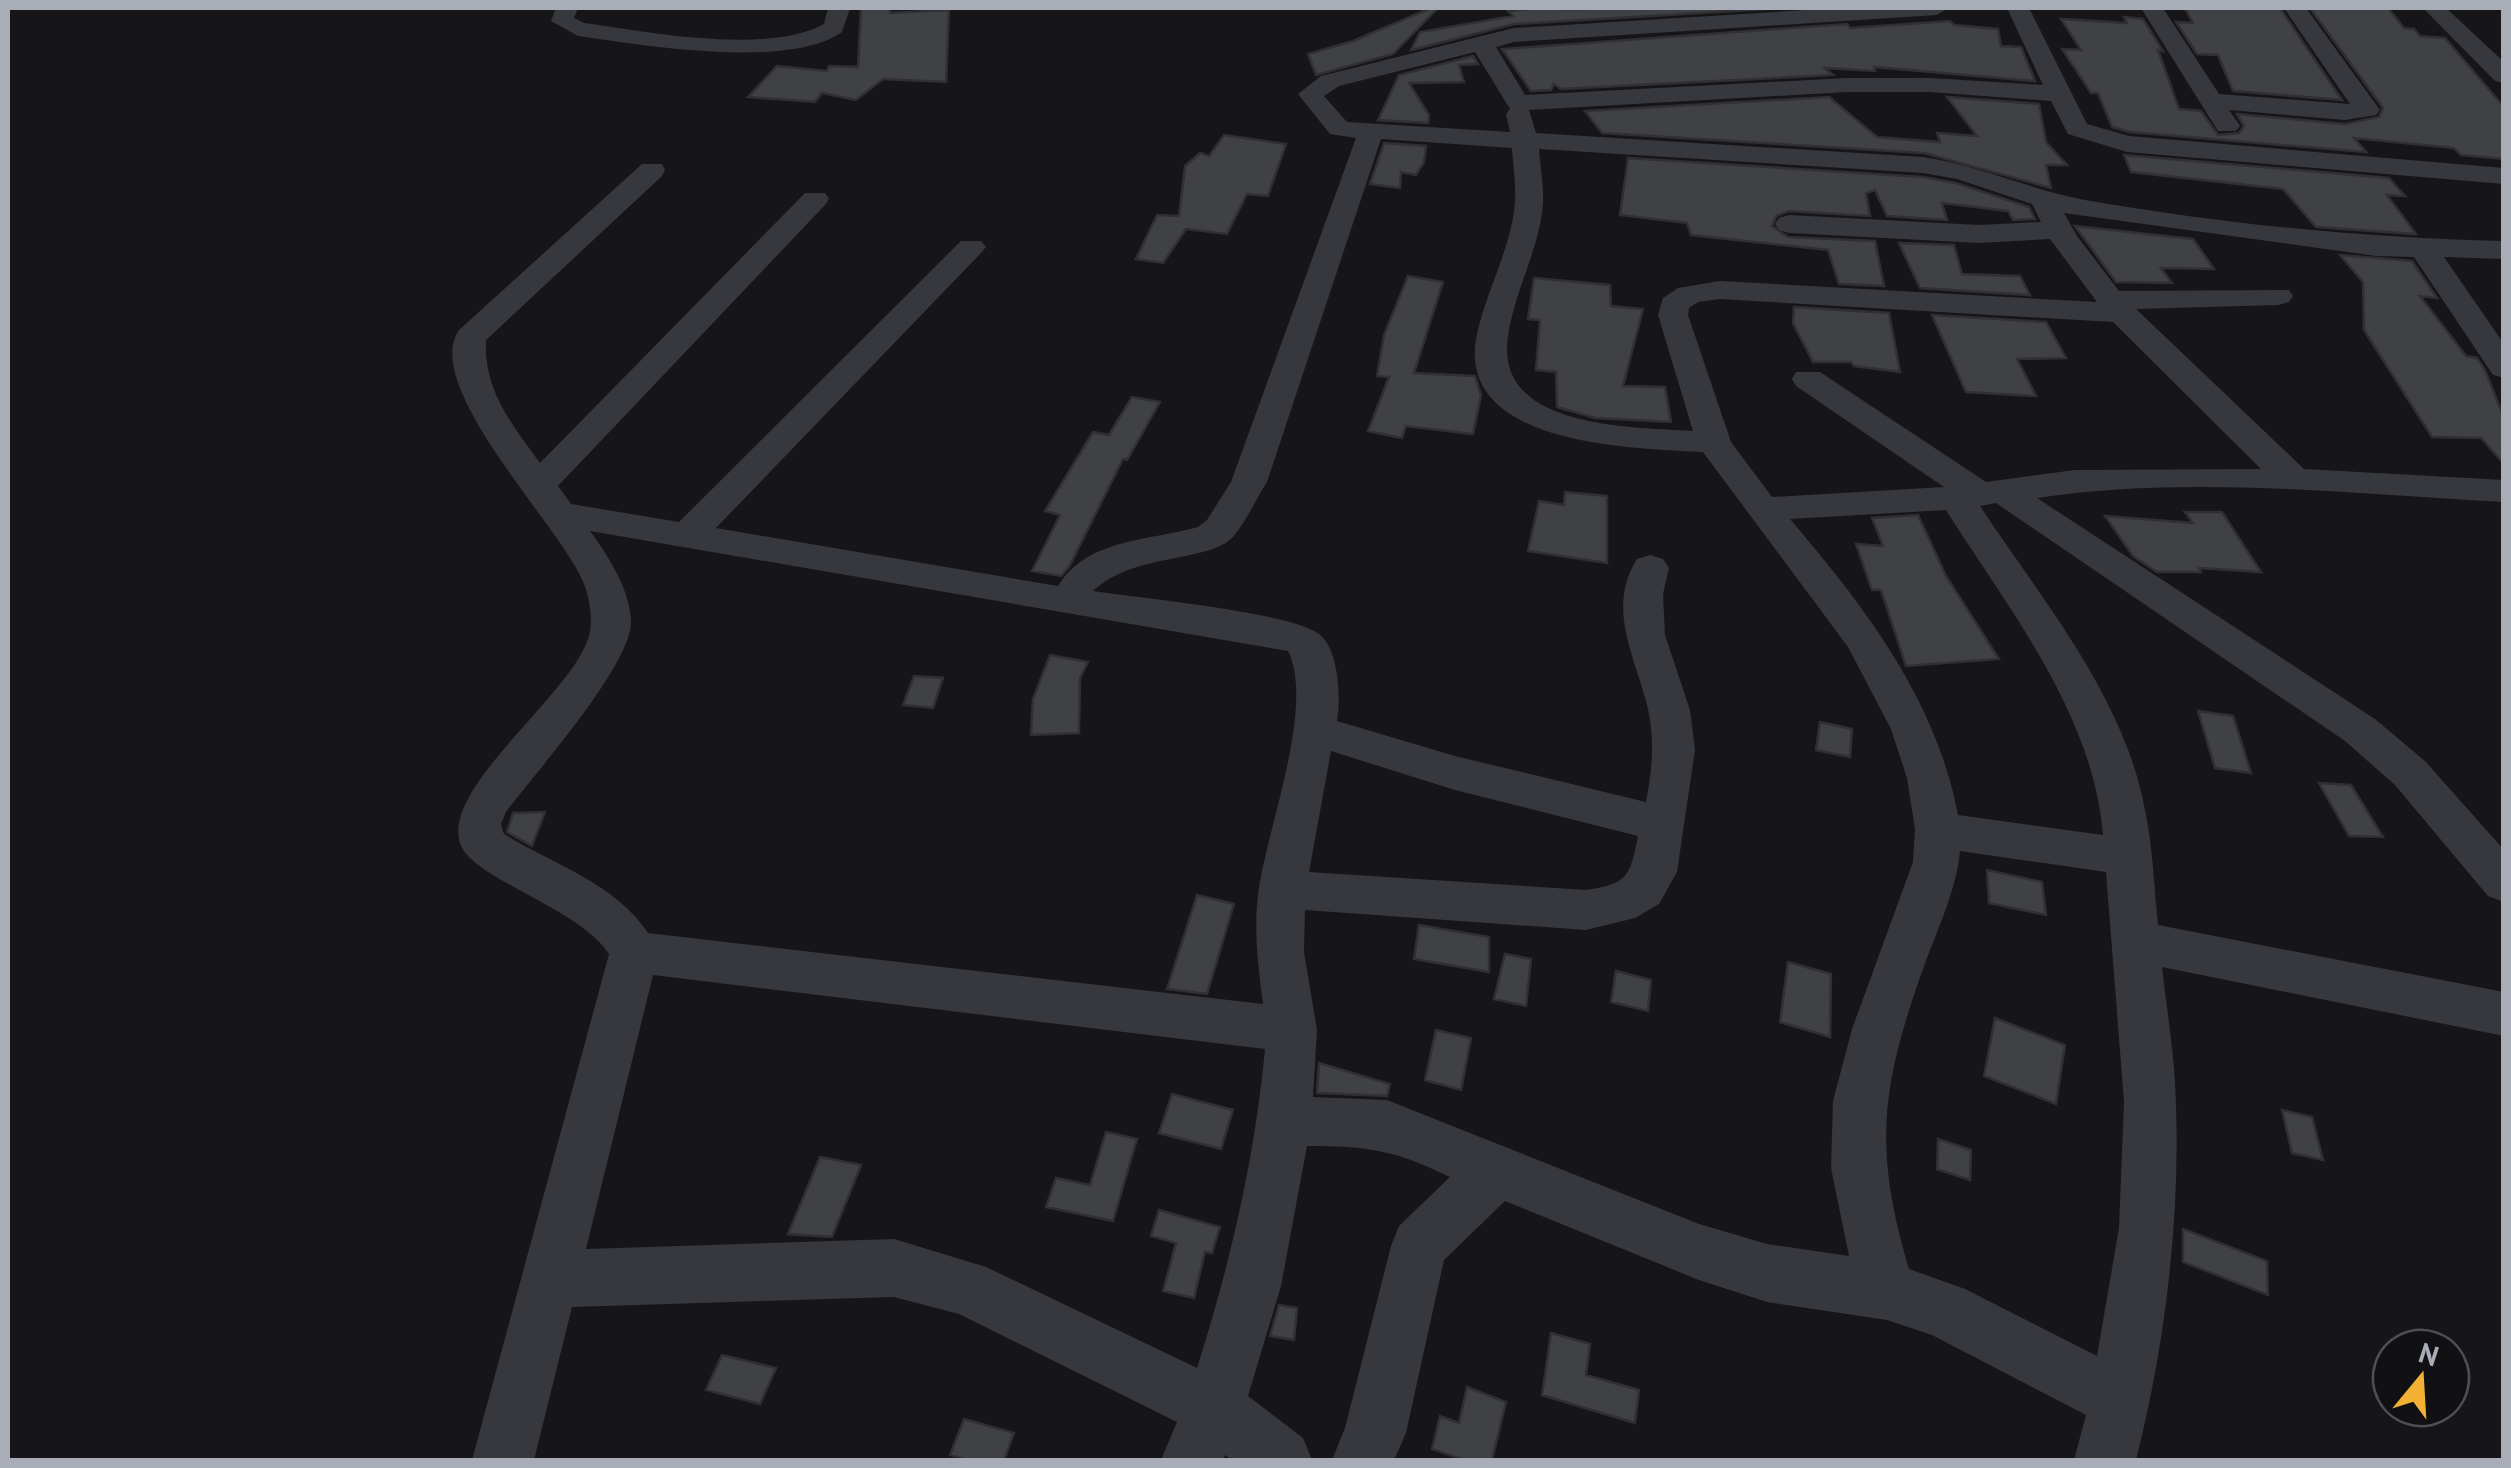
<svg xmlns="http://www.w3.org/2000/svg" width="2511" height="1468" viewBox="0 0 2511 1468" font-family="'PT Sans',sans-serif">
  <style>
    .building { fill: #404145; stroke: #303034; stroke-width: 2.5 }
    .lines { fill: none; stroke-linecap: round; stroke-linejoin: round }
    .minor { fill: #37383d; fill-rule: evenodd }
  </style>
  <rect width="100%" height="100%" fill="#161618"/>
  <path class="building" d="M861,8H890V13L949,10L946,82L883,79L856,100L822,93L815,102L748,97L777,66L827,71L829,66L858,67Z
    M1431,8H1438L1393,54L1316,75L1308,54L1353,41Z
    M1538,8L1565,9L1786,8L1514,24L1411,50L1420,32L1513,16L1508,11Z
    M2185,8H2280L2342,100L2233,91L2218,55L2197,54L2176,22L2193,23Z
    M2310,8H2388L2404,28L2414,29L2420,36L2445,38L2504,107V159L2461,155L2454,148L2354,138L2366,152L2130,132L2112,127L2098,93H2091L2062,49L2081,50L2061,19L2127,23L2124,17L2143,19L2163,51L2158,50L2179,109L2201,111L2218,135L2239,133L2244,126L2237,114L2345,124L2379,117L2383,108Z
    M1950,21L1954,25L1998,29L2001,46L2021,47L2035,81L1874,67L1875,71L1825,68L1833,75L1561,89L1554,84L1551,90L1531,91L1502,49L1847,24L1850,28Z
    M1473,56L1478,64L1459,65L1464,82L1409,83L1429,115L1428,123L1378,120L1399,75Z
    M1829,97L1877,137L1940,142L1937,133L1977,136L1947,97L2039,104L2046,142L2067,165H2046L2051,188L1924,153L1602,133L1585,111Z
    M1224,135L1286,144L1268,196L1247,194L1227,234L1186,229L1163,263L1136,259L1157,215L1179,216L1185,166L1200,153L1209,156Z
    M1384,143L1426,146L1424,162L1416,175L1401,172L1400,188L1370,184Z
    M2124,155L2389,178L2405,196L2387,195L2416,234L2316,227L2283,189L2131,172Z
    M1628,158L1923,177L1956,183L2029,207L2035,219L2013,220L2008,211L1942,203L1947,220L1887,216L1875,190L1866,193L1870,216L1789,211L1776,216L1772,226L1788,237L1875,241L1884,286L1839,284L1828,250L1691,235L1687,223L1620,215Z
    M2075,226L2193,239L2214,269L2161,268L2172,283L2116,282Z
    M1899,243L1954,245L1962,274L2020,276L2030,295L1920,288Z
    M2340,255L2412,261L2437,298L2420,296L2466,356L2477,358L2485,370L2504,418V464L2481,438L2432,437L2364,330L2363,282Z
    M1408,276L1443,282L1414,373L1475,376L1481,395L1473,434L1406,426L1402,438L1368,431L1389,377L1377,376L1384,335Z
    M1534,278L1610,285L1611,306L1643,309L1623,386L1665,387L1671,422L1595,418L1557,407L1556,372L1536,370L1540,320L1528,319Z
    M1794,307L1889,313L1900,372L1854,366L1851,362H1813L1793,323Z
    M1932,315L2046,322L2066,358L2017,359L2036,396L1966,392Z
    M1132,397L1160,402L1127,460L1123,459L1069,567L1061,576L1032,571L1060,515L1045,511L1093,432L1109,435Z
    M1565,492L1607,496V563L1528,551L1539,501L1564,505Z
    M2185,512H2222L2261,572L2199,568L2201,572H2157L2133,556L2105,516L2193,523Z
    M1918,515L1946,576L1999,659L1906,666L1881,590H1872L1856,544L1883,546L1872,518Z
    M1050,655L1088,662L1080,678L1079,733L1031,735L1033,699Z
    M914,676L943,678L933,708L903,705Z
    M2198,711L2233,716L2251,773L2215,768Z
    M1820,722L1852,729L1850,757L1816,750Z
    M2319,783L2351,785L2383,837L2349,836Z
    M545,812L532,846L507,832L513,813Z
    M1987,870L2042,882L2046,915L1989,903Z
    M1197,895L1234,904L1207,994L1167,989Z
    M1419,925L1489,937V972L1414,959Z
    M1505,954L1531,959L1526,1006L1494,999Z
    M1788,962L1831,974L1830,1037L1780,1022Z
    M1616,971L1651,980L1648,1011L1611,1002Z
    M1995,1018L2065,1045L2056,1104L1984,1076Z
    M1436,1030L1471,1038L1461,1090L1425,1080Z
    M1319,1063L1390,1084L1387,1096L1317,1093Z
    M1172,1094L1233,1110L1221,1149L1159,1133Z
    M2282,1110L2312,1117L2323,1160L2292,1153Z
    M1106,1132L1137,1139L1113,1221L1046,1207L1056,1178L1090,1185Z
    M1938,1139L1971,1150L1970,1180L1937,1169Z
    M820,1157L861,1165L832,1237L788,1234Z
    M1159,1210L1220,1227L1212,1253L1205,1252L1194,1298L1163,1291L1176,1243L1151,1236Z
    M2183,1229L2267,1261L2268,1295L2183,1262Z
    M1279,1305L1297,1308L1294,1340L1270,1336Z
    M1551,1333L1590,1344L1586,1375L1639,1390L1635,1423L1542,1395Z
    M722,1355L776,1368L760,1404L706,1390Z
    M1467,1387L1506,1402L1492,1460H1464L1432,1449L1440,1416L1459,1423Z
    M964,1419L1014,1433L1004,1460H968L950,1455Z"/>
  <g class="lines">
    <path class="minor" d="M556,8H578L574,18L584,23C648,32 767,55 824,24L828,8H850L842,32C789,70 642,45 578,36L551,21Z
      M1839,8H1948L1937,15L1514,42L1496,47L1525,95L1847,78H1930L2043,85L2007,8H2029L2087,124L2129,136L2504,168V184L2127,152L2068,134L2051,101L1930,92H1847L1529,110L1536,133L1923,157C1979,165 2030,190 2085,200C2223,224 2364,238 2504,241V259L2444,257L2504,344V378L2493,375L2414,257L2376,256L2064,213L2077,236L2119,291L2289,290L2293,296L2289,302L2278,305L2136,309L2304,469L2504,480V502C2350,494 2190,475 2037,498L2375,719L2425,761L2504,850V902L2488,896L2395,785L2345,741L1996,503L1980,506C2042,600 2124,696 2145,810C2153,847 2154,887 2158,925L2504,992V1036L2162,967C2167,1012 2175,1058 2176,1104C2180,1223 2165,1345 2136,1460H2074L2086,1415L1932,1335L1887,1320L1767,1302L1699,1280L1505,1201L1444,1260L1406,1433L1394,1460H1332L1345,1428L1391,1246L1399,1226L1450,1177C1394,1150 1369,1146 1307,1146L1281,1286L1248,1396L1303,1438L1312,1460H1232L1225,1455L1223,1460H1161L1177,1422L959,1314L894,1297L572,1307L534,1460H472L609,954C579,907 471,879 460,843C442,786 573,694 589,636C593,620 590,600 584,584C563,529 420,386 459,330L642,164H662L665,170L662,176L486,340C483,389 512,425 540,463L805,193H825L829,199L825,205L558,486L571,504L679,522L961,241H981L986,247L981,253L716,528L1058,586C1088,538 1149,541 1198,527L1207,520L1231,482L1356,138L1330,134L1298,94L1321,76L1514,28ZM1475,52L1510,109L1506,114L1510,132L1347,122L1324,96L1339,86ZM1381,139L1512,148C1513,165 1516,184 1515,201C1513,243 1486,292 1477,334C1453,446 1632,448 1703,452L1848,647L1891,729L1907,778L1915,829L1913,862L1852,1029L1833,1101L1831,1168L1849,1256L1767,1244L1699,1224L1387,1100L1313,1097L1317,1030L1304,952L1305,910L1586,930L1635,918L1659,904L1677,872L1695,750L1690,710L1665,635L1663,594L1669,568L1663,559L1650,555L1637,559C1605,609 1637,660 1648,709C1655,741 1652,771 1646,802L1455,756L1337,721C1341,698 1339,649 1319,634C1290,612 1137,598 1093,591C1135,552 1208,563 1233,537C1246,522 1256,499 1267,482ZM1539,149L1923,173L1957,179L2032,204L2041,222L1979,225L1789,215L1779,218L1775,224L1779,230L1789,233L1979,243L2050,239L2097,302L1720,281L1678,288L1663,298L1658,315L1693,431C1632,427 1494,429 1508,337C1514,292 1540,248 1543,203C1544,186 1540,166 1539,149ZM1720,299L2113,322L2261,469L2075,470L1986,482L1820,372H1796L1792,379L1796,386L1944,487L1772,497L1731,442L1688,315L1689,308L1698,302ZM1946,510C2009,610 2093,713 2103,835L1958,815C1936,699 1865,607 1790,519ZM590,531L1288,651C1315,705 1268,826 1259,888C1253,927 1258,965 1263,1004L648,933C614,882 554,865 504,834L501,824L506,812C535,773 632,665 631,621C630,589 608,556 590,531ZM1331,751L1455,790L1638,836C1630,875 1629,884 1586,890L1309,872ZM1960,851L2106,872L2124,1102L2119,1228L2097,1356L1965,1289L1909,1269C1873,1148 1881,1087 1923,969C1937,930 1956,892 1960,851ZM653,975L1265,1049C1255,1158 1230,1264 1197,1368L986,1267L894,1239L586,1249Z
      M2141,8H2163L2219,94L2350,104L2284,8H2306L2380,110L2376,115L2345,120L2229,110L2240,126L2236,131H2218Z
      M2423,8H2446L2504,62V83L2495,81Z"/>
  </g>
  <rect width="2511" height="1468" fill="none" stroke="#a8adb8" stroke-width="20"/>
  <g transform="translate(2421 1378) rotate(18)"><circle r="48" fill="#111113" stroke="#4d4f55" stroke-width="2.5"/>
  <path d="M0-8L18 38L0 25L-18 38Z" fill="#f2b134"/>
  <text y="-15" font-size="28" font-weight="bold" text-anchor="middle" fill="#a8adb8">N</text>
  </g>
</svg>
